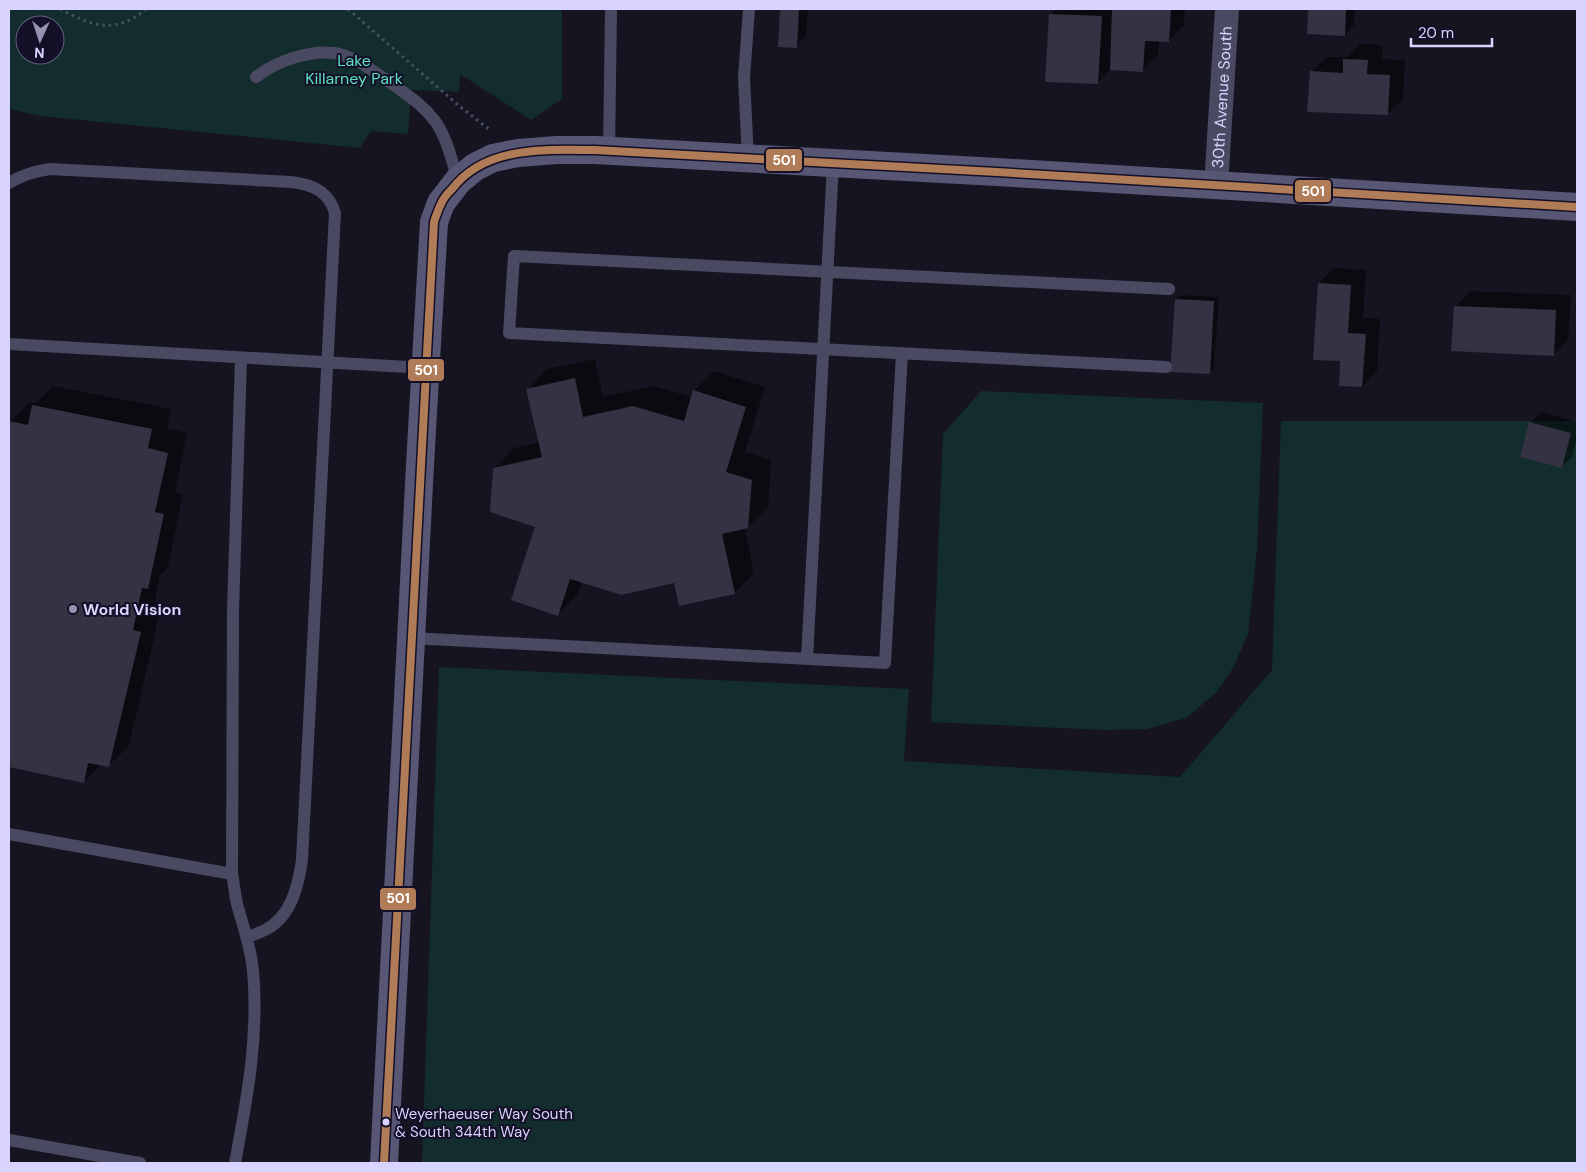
<svg xmlns="http://www.w3.org/2000/svg" width="1586" height="1172" viewBox="0 0 1586 1172" font-family="'DM Sans',sans-serif">
  <style>
    .green { fill: #132c2d; fill-rule: evenodd }
    .shadow { fill: #0007 }
    .building { fill: #343243 }
    .lines { fill: none; stroke-linecap: round; stroke-linejoin: round }
    .path { stroke: #44505f; stroke-width: 3; stroke-dasharray: 2.5 4; stroke-linecap: butt }
    .lane { stroke: #4a4962; stroke-width: 12 }
    .street { stroke: #4a4962; stroke-width: 24 }
    .secondary { stroke: #575674; stroke-width: 28 }
    .bus-1-casing { stroke: #130f26; stroke-width: 11 }
    .bus-1 { stroke: #b07c57; stroke-width: 8 }
    .poi-dot { fill: #9591b1; stroke: #130f26; stroke-width: 2 }
    .bus-dot { fill: #d9d4ff; stroke: #130f26; stroke-width: 2 }
    .labels { text-anchor: middle; stroke-width: 4; stroke-linejoin: round; paint-order: stroke }
    .bus-label { font-size: 15px; fill: #d9d4ff; stroke: #130f26; text-anchor: start }
    .park-label { font-size: 16px; fill: #5fe0c0; stroke: #130f26 }
    .street-label { font-size: 16px; fill: #d9d4ff; stroke: #130f26 }
    .poi-label { font-size: 16px; font-weight: bold; fill: #d9d4ff; stroke: #130f26; text-anchor: start }
    .line-badge { stroke: #130f26; stroke-width: 2 }
    .badge-label { font-size: 14px; text-anchor: middle; font-weight: bold; fill: #fff }
  </style>
  <rect width="100%" height="100%" fill="#161421"/>
  <path class="green" d="M9,9H560L562,13V99L531,120L460,74L459,92L411,90L408,134L371,131L360,148L41,116L9,109ZM25,25H55V55H25Z
    M981,391L1263,403L1257,550L1248,634L1233,668L1216,693L1186,718L1147,729L1105,730L931,722L943,434Z
    M1281,421H1577V1163H422L439,667L909,689L904,761L1180,777L1272,670Z"/>
  <path class="shadow" d="M782,9H808L806,36L796,46H779Z
    M1056,9H1185L1184,25L1169,41L1159,40L1158,55L1142,71L1111,69L1097,83L1050,15Z
    M1310,9H1355L1354,25L1344,35L1308,33Z
    M1360,44L1383,45L1382,59L1405,60L1403,99L1387,114L1311,72L1326,57H1347Z
    M1334,268L1366,270L1363,318L1380,319L1377,371L1362,386L1342,360L1319,283Z
    M1471,291L1571,295L1568,339L1553,355L1455,307Z
    M1181,295L1219,297L1214,368L1209,373L1176,299Z
    M595,359L603,397L654,386L692,397L694,391L714,371L765,387L745,452L771,460L768,507L748,527L745,528L754,573L734,593L675,582L582,581L578,594L558,614L536,526L494,469L514,448L540,442L527,390L547,369Z
    M53,386L171,409L167,428L187,433L175,492L183,494L168,567L160,575L153,610L160,612L129,746L108,766L101,764L84,782L9,766V430L10,422L30,402L36,403Z
    M1541,412L1577,422V436L1572,457L1561,467L1521,456L1531,422Z"/>
  <path class="building" d="M780,9H799L797,48L778,47Z
    M1112,9H1171L1169,42L1145,41L1143,72L1110,70Z
    M1308,9H1346L1345,36L1307,34Z
    M1049,14L1102,16L1098,84L1045,82Z
    M1343,59L1368,60L1367,74L1390,75L1388,115L1307,112L1310,71L1343,73Z
    M1318,283L1351,285L1348,333L1366,334L1362,387L1339,386L1340,361L1313,360Z
    M1175,299L1214,301L1210,374L1170,372Z
    M1454,306L1556,310L1554,356L1451,351Z
    M575,378L583,417L633,406L684,421L693,390L746,407L726,472L752,480L748,528L722,534L735,594L679,606L674,583L621,595L570,579L558,616L511,600L535,527L490,512L493,468L542,457L526,389Z
    M32,405L152,429L148,448L168,453L155,512L164,514L148,589L142,588L133,630L141,632L109,767L88,763L84,783L9,767V421L28,425Z
    M1529,422L1571,433L1562,468L1520,457Z"/>
  <g class="lines">
    <path class="path" d="M60,9C92,26 115,35 146,9
      M348,9L458,105L490,130"/>
    <path class="lane" d="M256,77C276,61 309,50 335,53C354,56 379,75 395,86C410,97 424,106 435,121C447,138 452,161 458,181
      M609,151L611,9
      M748,159L744,78L749,9
      M9,183C22,175 35,171 50,169L291,182C311,184 329,191 335,213L302,860C298,887 291,917 265,930C259,933 253,935 247,937
      M9,344L425,368
      M1166,367L509,333L514,256L1169,289
      M411,638L885,663L902,353
      M807,659L833,164
      M9,834L232,874
      M9,1140L140,1163
      M235,1163C247,1099 259,1037 253,971C251,948 243,926 237,904C235,895 234,884 232,874L233,611L241,358"/>
    <path class="street" id="s1" d="M1216,186L1227,9"/>
    <path class="secondary" d="M384,1163L420,465L434,222L441,203L458,181L475,167L493,158L518,153L557,150H595L997,172L1577,207"/>
    <g class="bus-1-casing">
      <path id="bus-1" d="M384,1163L434,222C436,216 438,210 441,204C443,198 448,193 452,189C486,145 546,150 595,150L997,172L1577,207"/>
    </g>
    <use href="#bus-1" class="bus-1"/>
  </g>
  <circle class="poi-dot" cx="73" cy="609" r="5"/>
  <circle class="bus-dot" cx="386" cy="1122" r="4.5"/>
  <g class="labels">
    <g class="bus-label">
      <text x="395" y="1119">Weyerhaeuser Way South<tspan x="395" dy="18">&amp; South 344th Way</tspan></text>
    </g>
    <g class="park-label">
      <text x="354" y="66">Lake<tspan x="354" dy="18">Killarney Park</tspan></text>
    </g>
    <g class="street-label">
      <text dy="6" stroke="none"><textPath href="#s1" startOffset="89">30th Avenue South</textPath></text>
    </g>
    <g class="poi-label">
      <text x="83" y="615">World Vision</text>
    </g>
  </g>
  <g class="line-badge">
    <rect x="765" y="148" width="38" height="24" rx="5" fill="#b07c57"/>
    <rect x="1294" y="179" width="38" height="24" rx="5" fill="#b07c57"/>
    <rect x="407" y="358" width="38" height="24" rx="5" fill="#b07c57"/>
    <rect x="379" y="887" width="38" height="24" rx="5" fill="#b07c57"/>
  </g>
  <g class="badge-label">
    <text x="784" y="165">501</text>
    <text x="1313" y="196">501</text>
    <text x="426" y="375">501</text>
    <text x="398" y="903">501</text>
  </g>
  <rect width="1586" height="1172" fill="none" stroke="#d9d4ff" stroke-width="20"/>
  <g transform="translate(40 40) rotate(183)"><circle r="24" fill="#130f26" stroke="#625e7d"/>
  <path d="M0-4L9 19L0 12L-9 19Z" fill="#9591b1"/>
  <text y="-8" font-size="14" font-weight="bold" text-anchor="middle" fill="#d9d4ff">N</text>
  </g>
  <path d="M1411 38v8h81v-8" fill="none" stroke="#d9d4ff" stroke-width="2.5"/>
  <text x="1418" y="38" font-size="15" fill="#d9d4ff" stroke="#130f26" stroke-width="4" paint-order="stroke">20 m</text>
</svg>
